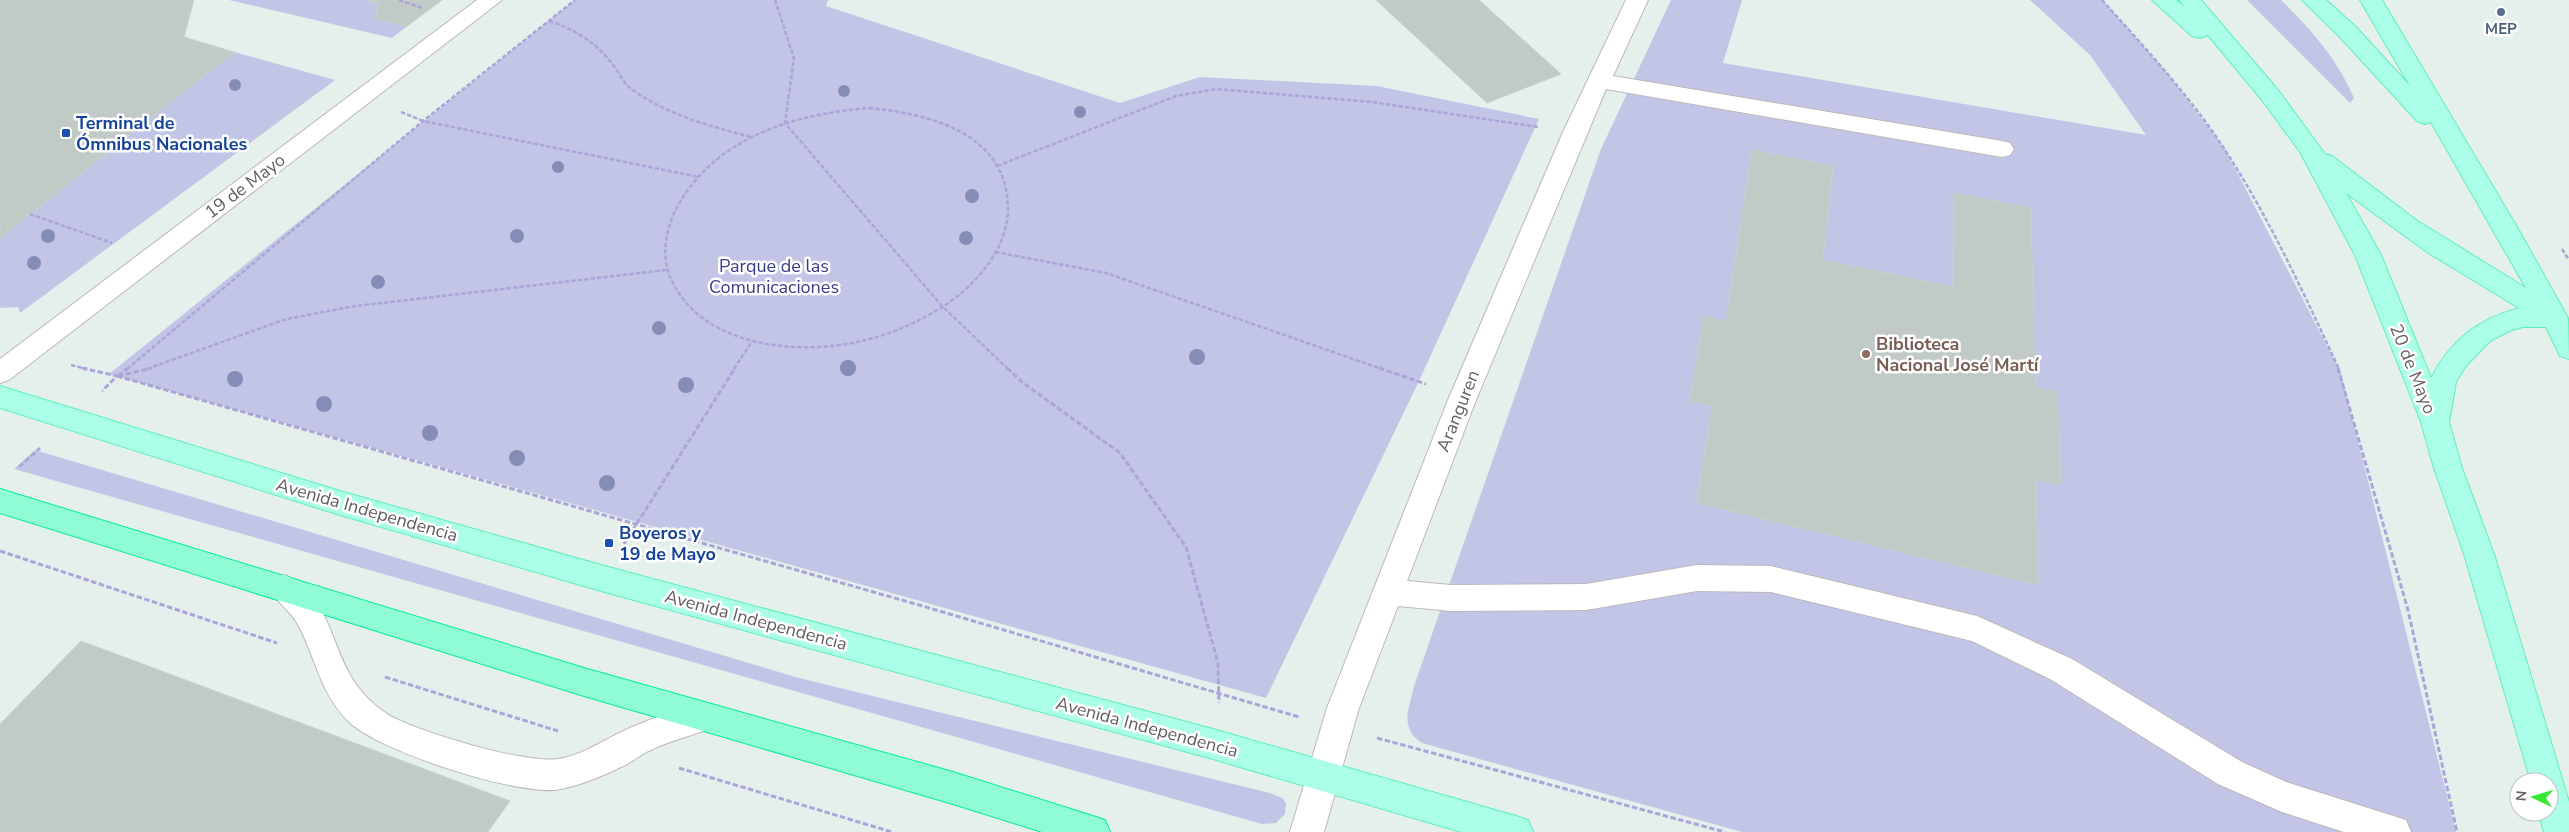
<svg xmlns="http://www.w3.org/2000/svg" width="2569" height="832" viewBox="0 0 2569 832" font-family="'Nunito Sans',sans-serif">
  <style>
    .green { fill: #c2c5e6 }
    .building { fill: #c1cac6; stroke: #c3d4cd }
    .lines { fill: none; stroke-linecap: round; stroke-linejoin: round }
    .minor-casing { stroke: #bfb7bb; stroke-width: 2 }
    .major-casing { stroke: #5df0b8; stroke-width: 2 }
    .highway-casing { stroke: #02f28e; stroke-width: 2 }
    .path-far1 { stroke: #ada5d8; stroke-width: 2.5; stroke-dasharray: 4.5 2; stroke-linecap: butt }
    .path { stroke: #ada5d8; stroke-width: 3; stroke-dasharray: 5.5 2.5; stroke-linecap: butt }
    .minor { fill: #fff; fill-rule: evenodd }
    .major { fill: #abfee8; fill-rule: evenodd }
    .highway { fill: #8ffcd5; fill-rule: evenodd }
    .tree { fill: #858db6 }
    .service-dot { fill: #5c6f8a; stroke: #fff; stroke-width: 2 }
    .transit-dot { fill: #1a4fb4; stroke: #fff; stroke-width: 2 }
    .education-dot { fill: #8d6e63; stroke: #fff; stroke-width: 2 }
    .labels { text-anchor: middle; stroke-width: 5; stroke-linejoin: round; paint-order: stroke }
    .far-service-label { font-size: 15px; font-weight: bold; fill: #4e5e75; stroke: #fff }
    .transit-label { font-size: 18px; font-weight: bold; fill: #164399; stroke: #fff; text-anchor: start }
    .street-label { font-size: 18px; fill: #655d61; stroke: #fff }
    .park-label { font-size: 18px; fill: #373c8a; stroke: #fff }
    .education-label { font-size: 18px; font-weight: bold; fill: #785e54; stroke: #fff; text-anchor: start }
  </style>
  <rect width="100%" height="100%" fill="#e5efec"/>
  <path class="green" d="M229,0H367L379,4L375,18L406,27L392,38Z
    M575,0H828L826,6L1120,103L1200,77L1377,86L1539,119L1419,381L1266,698L109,374Z
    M1671,0H1742L1723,63L2146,135L2090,55L2030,0H2102L2166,72L2225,149L2341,373L2456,832H1742L1422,743C1399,728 1409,709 1414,686L1601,149Z
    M2247,0H2281C2311,29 2338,60 2354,98L2350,103Z
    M234,52L335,80L20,313L18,307L0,308V238Z
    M35,450L799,678L1270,793L1282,798L1286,803L1285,814L1276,823L1262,824L14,469Z"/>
  <path class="building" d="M0,0H194L184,37L234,52L0,238Z
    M367,0H442L406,27L375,18L379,4Z
    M1376,0H1479L1561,74L1487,103Z
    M1752,150L1833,166L1823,260L1953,287L1954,193L2031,208L2035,388L2057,392L2061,485L2036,480L2038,585L1697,503L1712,406L1690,401L1704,316L1726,321Z
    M81,641L510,801L488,832H0V724Z"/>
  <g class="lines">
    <g class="minor-casing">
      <path id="minor" d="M477,0H502L9,380L0,383V359Z
        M1626,0H1648L1613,76L2002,141L2010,143L2014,149L2010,155L2002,157L1606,89L1476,400L1407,581L1451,585L1586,584L1697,565L1771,566L1977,616L2072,659L2242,762L2286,782L2406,820L2411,832H2344L2282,812L2218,784L2050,679L1972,641L1771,592L1697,591L1586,610L1451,611L1398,606L1359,708L1324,832H1290L1327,708L1448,400L1563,132Z
        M284,575C325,590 330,639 349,673C358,691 377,709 394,718C427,734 525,764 559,759C586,754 608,737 632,727C655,717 680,710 704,702L715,707L720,717L715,727C694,735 671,740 651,750C640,754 632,763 621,767C603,776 580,785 561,789C522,798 374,750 347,720C319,691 316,657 297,623C290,610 276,602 269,588L273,579Z"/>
    </g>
    <g class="major-casing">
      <path id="major" d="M2152,0H2176L2185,7L2179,0H2201L2278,90L2325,154L2332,156L2416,220L2526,288L2431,122L2425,124L2417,121L2339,36L2302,0H2326L2355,26L2410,86L2360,0H2382L2517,227L2568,318L2569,359L2560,356L2546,327H2523L2509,331L2490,341L2465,367L2456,382L2449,422L2462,468L2494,554L2563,782L2569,802V832H2544L2538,812H2549V782H2531L2464,554L2434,468L2421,422L2355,255L2300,152L2262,100L2208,35L2200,38L2192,36ZM2346,193L2427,252L2519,308C2477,320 2452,339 2431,378L2381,255Z
        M0,386L340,491L601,565L1213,729L1516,816L1528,820L1533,832H1461L1213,759L601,591L340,515L0,408Z"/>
    </g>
    <g class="highway-casing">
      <path id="highway" d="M0,489L584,668L953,772L1093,816L1105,820L1110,832H1042L953,804L584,696L0,513Z"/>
    </g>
    <path class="path-far1" d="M399,0L422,8
      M775,0L794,58L785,123L942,306L1008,369
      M2102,0C2145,48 2190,96 2225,150C2270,219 2304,294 2339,369
      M549,21C575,29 598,44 614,66C620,74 623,82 630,88C665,114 709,126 751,137
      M869,108C929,114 1006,132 1008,207C1009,251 970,292 934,312C910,326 885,336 857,342C792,356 696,345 669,274C661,252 667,226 677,207C716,137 794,114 869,108Z
      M401,112L423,121L699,177
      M997,166L1176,96L1216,89L1372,102L1538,127
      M30,214L112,243
      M2562,249L2569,260
      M995,252L1106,273L1382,369
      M71,365L87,369
      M127,369L423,121L575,0
      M147,369L286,319L355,306L667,270
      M734,369L752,341"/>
    <path class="path" d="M82,368L117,376L102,391
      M1007,368L1022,382L1120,453L1186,547L1218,663L1219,703
      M1379,368L1426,384
      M2338,368L2408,610L2457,832
      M117,376L919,605L1299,717
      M118,376L128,368
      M118,376L152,368
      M19,467L40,448
      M624,544L735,368
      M0,551L277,643
      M385,677L558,731
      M1377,738L1725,832
      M679,768L892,832"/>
    <use href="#minor" class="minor"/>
    <use href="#major" class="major"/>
    <use href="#highway" class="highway"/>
  </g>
  <g class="tree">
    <circle cx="235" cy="85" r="6"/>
    <circle cx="844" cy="91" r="6"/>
    <circle cx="1080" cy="112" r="6"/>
    <circle cx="558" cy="167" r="6"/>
    <circle cx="972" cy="196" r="7"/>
    <circle cx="48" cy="236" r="7"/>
    <circle cx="517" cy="236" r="7"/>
    <circle cx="966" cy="238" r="7"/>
    <circle cx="34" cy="263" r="7"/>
    <circle cx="378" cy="282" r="7"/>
    <circle cx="659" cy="328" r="7"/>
    <circle cx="1197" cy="357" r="8"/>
    <circle cx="848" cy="368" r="8"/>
    <circle cx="235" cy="379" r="8"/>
    <circle cx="686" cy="385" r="8"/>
    <circle cx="324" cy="404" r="8"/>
    <circle cx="430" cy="433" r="8"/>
    <circle cx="517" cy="458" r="8"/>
    <circle cx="607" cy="483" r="8"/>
  </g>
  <circle class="service-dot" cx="2501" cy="12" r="5"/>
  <g class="transit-dot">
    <rect x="61" y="128" width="10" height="10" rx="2.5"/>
    <rect x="604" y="538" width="10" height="10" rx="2.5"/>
  </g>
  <circle class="education-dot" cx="1866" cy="354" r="5"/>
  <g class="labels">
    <g class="far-service-label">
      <text x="2501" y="34">MEP</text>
    </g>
    <g class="transit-label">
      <text x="76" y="129">Terminal de<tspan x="76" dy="21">Ómnibus Nacionales</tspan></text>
      <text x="619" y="539">Boyeros y<tspan x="619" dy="21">19 de Mayo</tspan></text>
    </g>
    <g class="street-label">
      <text transform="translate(245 186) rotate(-37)" y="6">19 de Mayo</text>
      <text transform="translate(2413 369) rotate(68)" y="6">20 de Mayo</text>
      <text transform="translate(1458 411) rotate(-68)" y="6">Aranguren</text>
      <text transform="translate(367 510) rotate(16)" y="6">Avenida Independencia</text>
      <text transform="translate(756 620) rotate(15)" y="6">Avenida Independencia</text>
      <text transform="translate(1147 727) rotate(15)" y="6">Avenida Independencia</text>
    </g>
    <g class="park-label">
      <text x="774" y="272">Parque de las<tspan x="774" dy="21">Comunicaciones</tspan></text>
    </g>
    <g class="education-label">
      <text x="1876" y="350">Biblioteca<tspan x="1876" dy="21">Nacional José Martí</tspan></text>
    </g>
  </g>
  <g transform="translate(2534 797) rotate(275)"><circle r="24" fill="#ffffff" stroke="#c1bec0"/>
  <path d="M0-4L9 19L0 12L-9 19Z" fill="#37e832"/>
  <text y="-8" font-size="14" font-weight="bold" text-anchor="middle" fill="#655d61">N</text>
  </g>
</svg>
